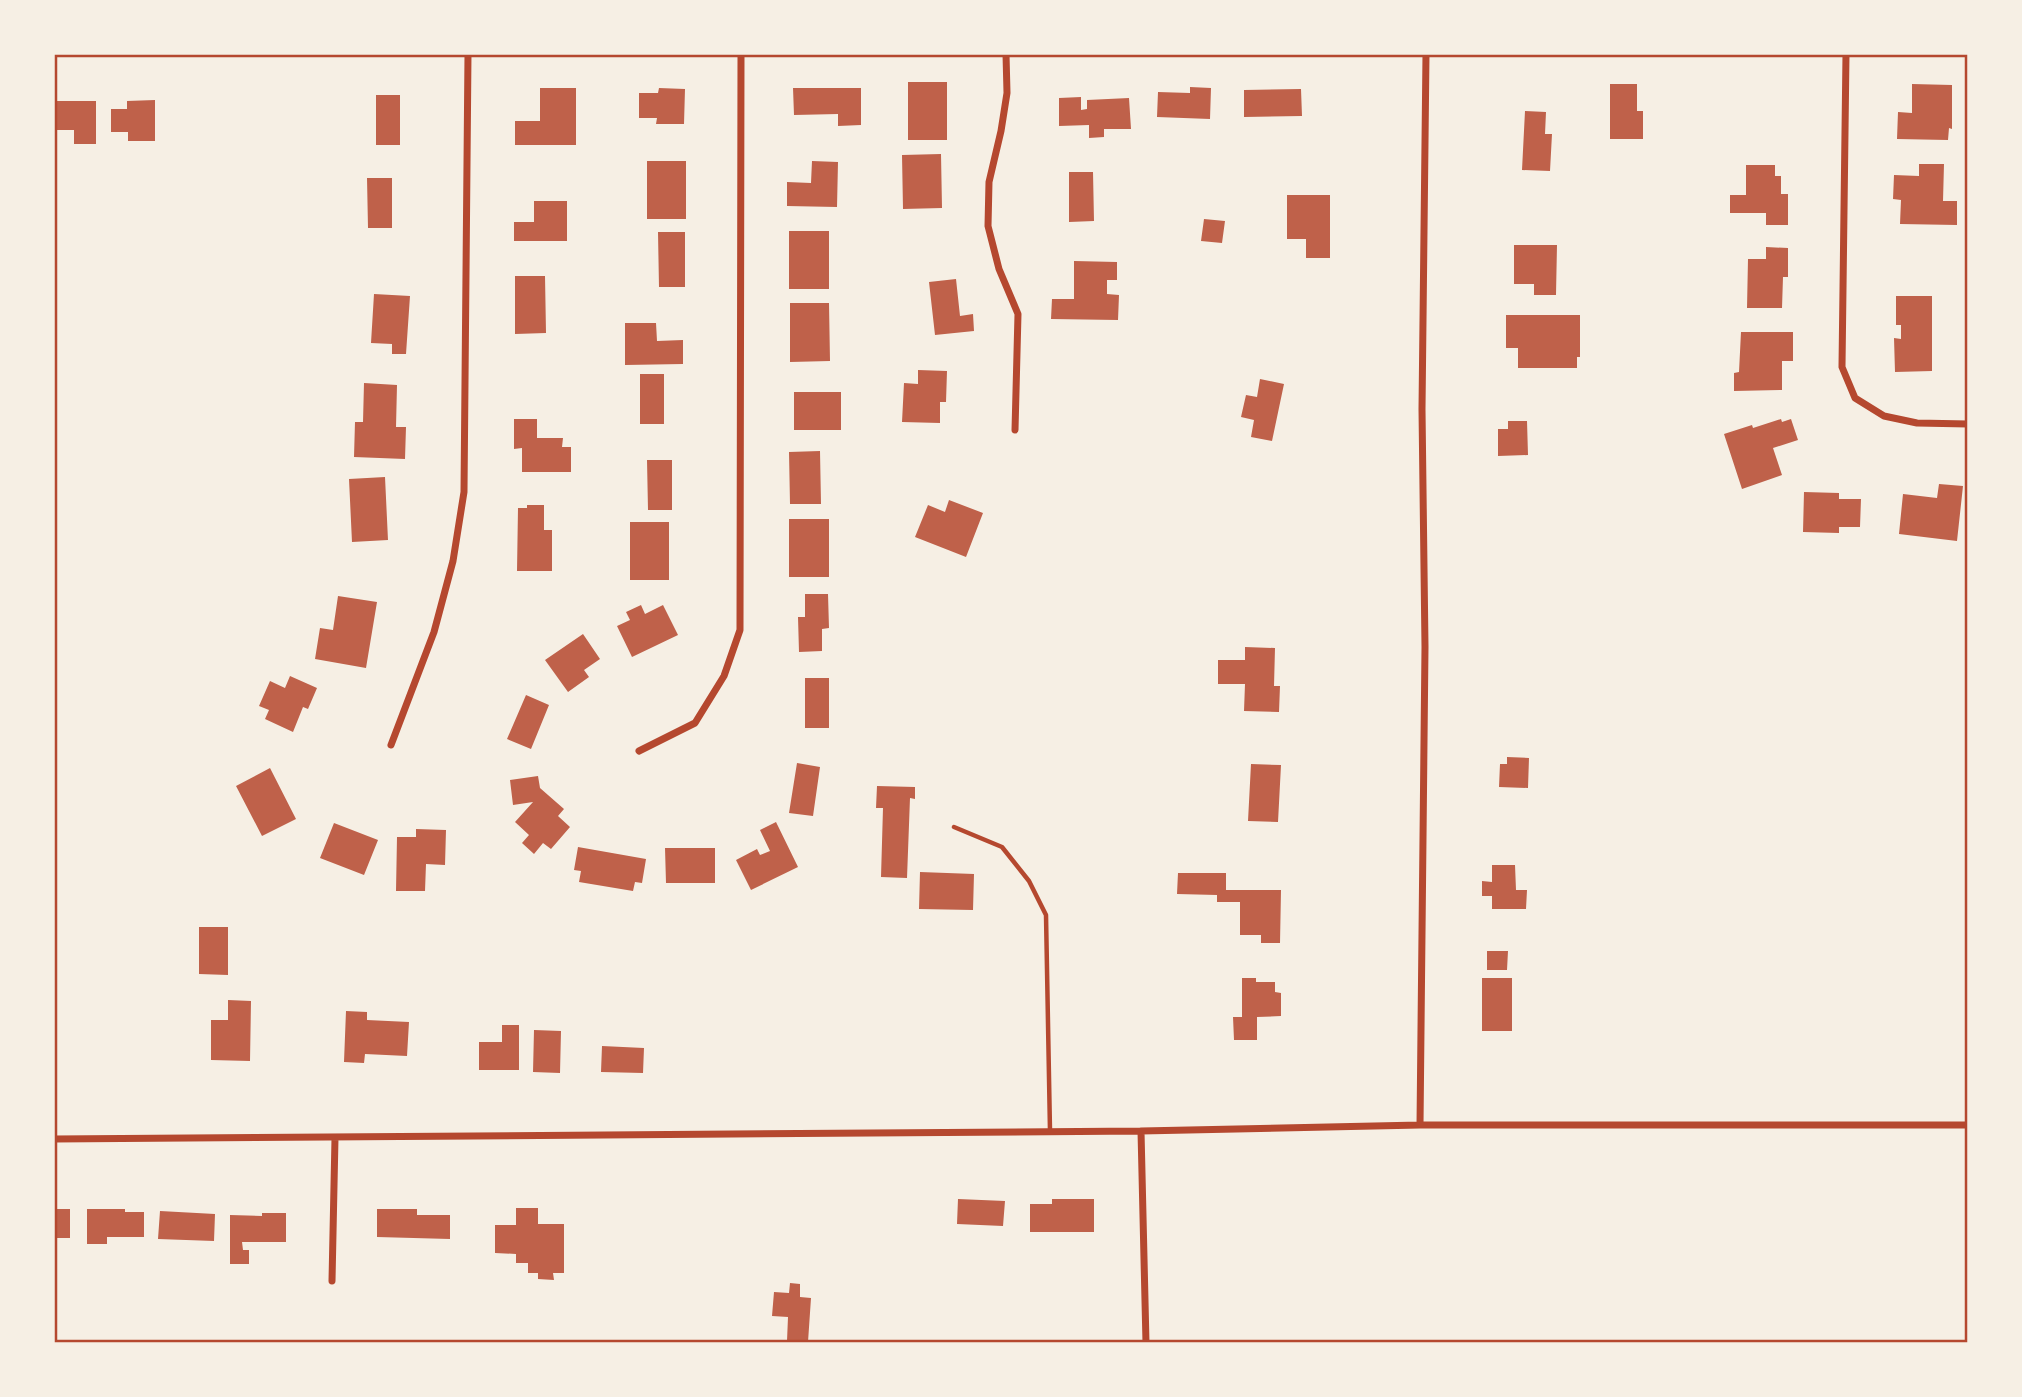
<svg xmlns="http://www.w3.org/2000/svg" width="2022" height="1397" viewBox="0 0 2022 1397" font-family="'Zilla Slab',serif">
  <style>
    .building { fill: #bf614a }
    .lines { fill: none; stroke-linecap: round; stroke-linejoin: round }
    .service { stroke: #b5482f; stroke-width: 4.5 }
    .minor { stroke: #b5482f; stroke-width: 7 }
    .neatline { fill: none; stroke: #b5482f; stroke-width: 2.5 }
  </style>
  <rect width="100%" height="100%" fill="#f6efe4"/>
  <path class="building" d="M908,82H947V140H908Z
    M1610,84H1637V111H1643V139H1610Z
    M1912,84L1952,85V129L1949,128L1948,140L1897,139L1898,112L1912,113Z
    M1190,87L1211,88L1210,119L1157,117L1158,92L1190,93Z
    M540,88H576V145H515V121H540Z
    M659,88L685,89L684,124H656L657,118H639V93H658Z
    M793,88H861V125L838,126V114L794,115Z
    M1301,89L1302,116L1244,117V90Z
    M376,95H400V145H376Z
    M1081,97V110L1087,109V100L1129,98L1131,129H1104V137L1089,138V125L1059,126V98Z
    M155,100V141H128V132H111V109H127V101Z
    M55,101H96V144H74V130H56Z
    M1525,111L1546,112L1545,134H1552L1550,171L1522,170Z
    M941,154L942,208L903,209L902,155Z
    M647,161H686V219H647Z
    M812,161L838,162L837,207L787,206V182L811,183Z
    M1919,164H1944L1943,201H1957V225L1900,224L1901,200L1893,199L1894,175L1919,176Z
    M1746,165H1775V176H1781V194H1788V225H1766V213H1730V195H1746Z
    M1069,172H1093L1094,221L1069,222Z
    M367,178H392V228H368Z
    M1287,195H1330V258H1306V239H1287Z
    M534,201H567V241H514V222H534Z
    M1204,219L1225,221L1222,243L1201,241Z
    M789,231H829V289H789Z
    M658,232H685V287H659Z
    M1514,245H1557L1556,295H1534V284H1514Z
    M1766,247L1788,248V277H1783L1782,308H1747L1748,259H1766Z
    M1074,261L1117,262V280H1107V294L1119,295L1118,320L1051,319L1052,299H1074Z
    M515,276H545L546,333L515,334Z
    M956,279L960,316L973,314L974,331L935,335L929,282Z
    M374,294L410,296L406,354H392V344L371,343Z
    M1896,296H1932V371L1895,372L1894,338L1901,339V325H1896Z
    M790,303H829L830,361L790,362Z
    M1506,315H1580V357H1577V368H1518V348H1506Z
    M625,323H656L657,341L683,340V364L625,365Z
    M1741,332H1793V361H1782V390L1734,391V373L1739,372Z
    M918,370L947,371L946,402H940V423L902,422L904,383L918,384Z
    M640,374H664V424H640Z
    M1260,379L1284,384L1272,441L1251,437L1254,420L1241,417L1246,395L1257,397Z
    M364,383L397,385L396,427H406L405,459L354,457L355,422H363Z
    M794,392H841V430H794Z
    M514,419H537V438H563L562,447H571V472H522V448L514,449Z
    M1781,419L1782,422L1791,419L1798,440L1773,448L1782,475L1742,489L1724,434L1752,425L1753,428Z
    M1508,421H1527L1528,455L1498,456V429H1508Z
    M820,451L821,504H790L789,452Z
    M647,460H672V510H648Z
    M385,477L388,540L352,542L349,479Z
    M1939,484L1963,486L1957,541L1899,534L1903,494L1937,498Z
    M1804,492L1839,493V499H1861L1860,527H1839V533L1803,532Z
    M949,500L983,513L966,557L915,537L928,505L945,512Z
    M527,505H544V530H552V571H517L518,508H527Z
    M789,519H829V577H789Z
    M630,522H669V580H630Z
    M805,594H828L829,628L822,629V651L799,652L798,617H805Z
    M338,596L377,602L366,668L315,659L320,628L333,630Z
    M641,605L645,614L663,605L678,635L632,657L617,626L630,620L626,612Z
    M583,634L600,659L584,670L589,677L568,692L545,660Z
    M1245,647L1275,648L1274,686H1280L1279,712L1244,711L1245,684H1218V660H1245Z
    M290,676L317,688L308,709L303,707L293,732L265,719L269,710L259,706L270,681L285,688Z
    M805,678H829V728H805Z
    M526,695L549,705L531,749L507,739Z
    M1507,757L1529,758L1528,788L1499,787L1500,764H1507Z
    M797,763L820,767L813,816L789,813Z
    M1251,764L1281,765L1278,822L1248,821Z
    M270,768L296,819L262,836L236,786Z
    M538,776L540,788L564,809L558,816L570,827L551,849L543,843L534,854L522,843L529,835L515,822L533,802L513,805L510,780Z
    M877,786L915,787V799L910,798L907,878L881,877L883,808H876Z
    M776,822L798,867L751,890L736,860L757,849L760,855L770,851L760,830Z
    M334,823L378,840L364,875L320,858Z
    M416,829L446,830L445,865L426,864L425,891H396L397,837H416Z
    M578,847L646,859L642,883L635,882L633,891L579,882L581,871L574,870Z
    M665,848H715V883H666Z
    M1492,865H1515L1516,890H1527L1526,909H1492V896H1482V881L1492,882Z
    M920,872L974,874L973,910L919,909Z
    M1178,873H1226V890H1281L1280,943H1261V935H1240V902H1217V895L1177,894Z
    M199,927H228V975L199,974Z
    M1487,951H1508L1507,970H1487Z
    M1242,978H1256V982H1275V992L1281,993V1016L1257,1017V1040H1234L1233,1017H1242Z
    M1482,978H1512V1031H1482Z
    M228,1000L251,1001L250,1061L211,1060V1020H228Z
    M346,1011L367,1012V1020L409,1022L407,1056L365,1054L364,1063L344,1062Z
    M502,1025H519V1070H479V1042H502Z
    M534,1030L561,1031L560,1073L533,1072Z
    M602,1046L644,1048L643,1073L601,1072Z
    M958,1199L1005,1201L1003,1226L957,1224Z
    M1052,1199H1094V1232H1030V1204H1052Z
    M516,1208H538V1224H564V1273H553L554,1280L538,1279V1273H528V1263H516V1254L495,1253V1225H516Z
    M54,1209H70V1238H54Z
    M87,1209H125V1212H144V1237H107V1244H87Z
    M377,1209H417V1215H450V1239L377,1237Z
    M160,1211L215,1214L214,1241L158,1239Z
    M262,1213H286V1242H242L243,1250H249V1264H230V1215L262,1216Z
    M790,1283L800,1284V1297L811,1298L808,1342L787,1341L788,1317L772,1316L774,1292L789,1293Z"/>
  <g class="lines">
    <path class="service" d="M954,827L1002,847L1029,881L1046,915L1050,1131"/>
    <path class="minor" d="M1006,54L1007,93L1001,131L989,182L988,226L999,269L1018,314L1015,430
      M1846,54L1842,367L1855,398L1884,416L1917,423L1968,424
      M391,745L434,632L453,561L464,492L468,54
      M639,751L695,723L724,676L740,630L741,54
      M1420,1125L1425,647L1422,409L1426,54
      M1141,1131L1146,1343
      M54,1139L1141,1131L1420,1125H1968
      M332,1281L335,1138"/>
  </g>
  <rect width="2022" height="1397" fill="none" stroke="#f6efe4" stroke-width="112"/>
  <rect x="56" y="56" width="1910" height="1285" class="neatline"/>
</svg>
